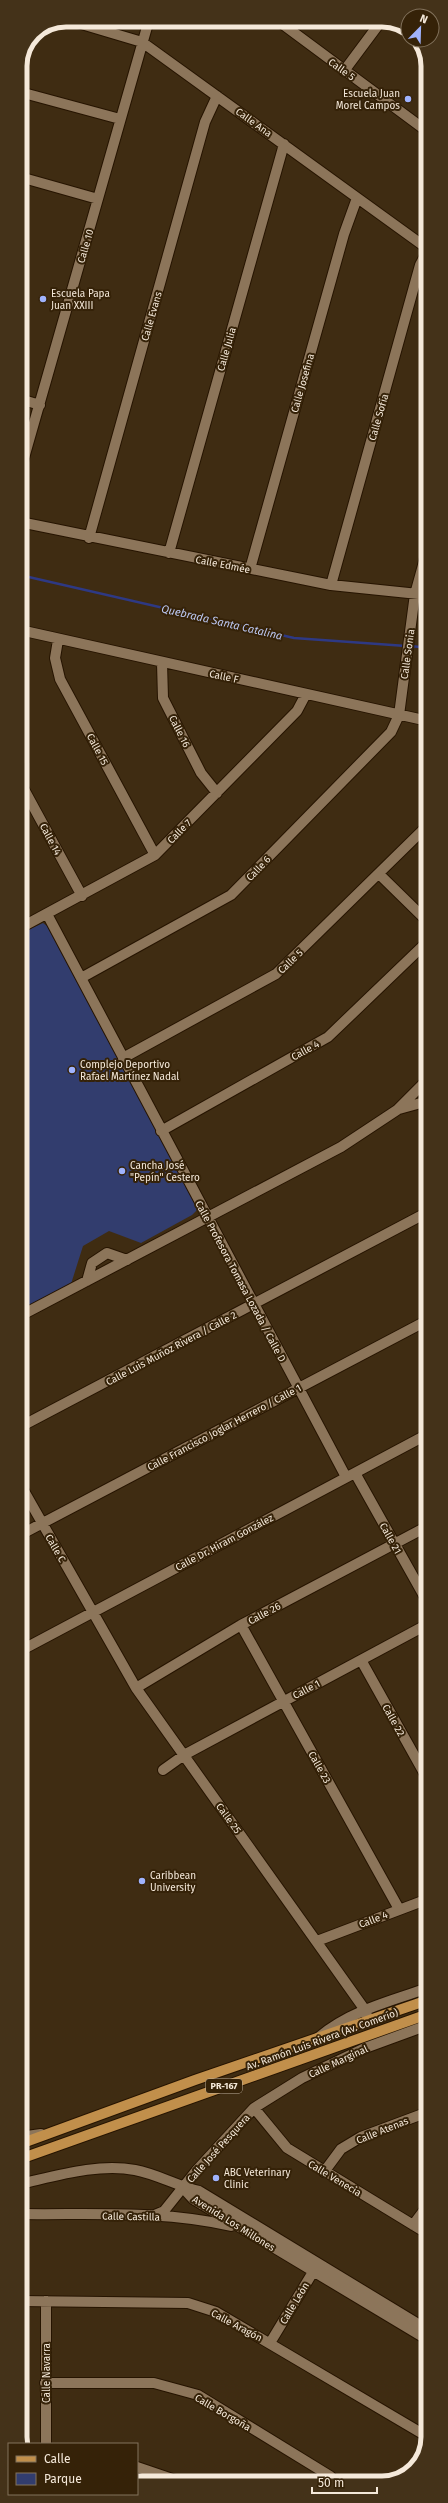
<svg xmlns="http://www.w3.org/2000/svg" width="448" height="2503" viewBox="0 0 448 2503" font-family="'Fira Sans',sans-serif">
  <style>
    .green { fill: #323d6e }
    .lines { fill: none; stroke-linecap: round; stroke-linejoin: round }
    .stream { stroke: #2e3984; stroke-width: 2.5 }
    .minor-casing { stroke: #261400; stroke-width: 12 }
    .major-casing { stroke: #261400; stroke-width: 12 }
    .minor { stroke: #8c755a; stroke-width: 10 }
    .major { stroke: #c18f4b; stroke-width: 10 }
    .poi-dot { fill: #a0b3fd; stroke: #352208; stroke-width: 1.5 }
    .labels { text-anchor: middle; stroke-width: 4; stroke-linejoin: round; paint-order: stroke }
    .shield { fill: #352208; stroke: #bbad9b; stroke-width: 1 }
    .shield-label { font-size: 9px; font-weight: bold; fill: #f5e9da }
    .street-label { font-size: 10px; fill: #f5e9da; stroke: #352208 }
    .poi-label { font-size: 10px; fill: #f5e9da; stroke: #352208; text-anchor: start }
    .water-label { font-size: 11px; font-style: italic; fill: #bdc9f4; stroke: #352208 }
    .rim { fill: none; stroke: #f5e9da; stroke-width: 5 }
  </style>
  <rect width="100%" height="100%" fill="#3f2c12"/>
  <path class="green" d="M43,923L47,926L197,1206V1210L192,1215L141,1243L109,1231L83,1246L71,1284L20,1310V934Z"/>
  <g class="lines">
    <path class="stream" d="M20,575L294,638L406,646
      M411,646L428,648"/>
    <g class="minor-casing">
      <path id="minor" d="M68,20L142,42L428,249
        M277,20L428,132
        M344,71L382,20
        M20,92L120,119
        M20,177L98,199
        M20,399L40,405
        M20,472L149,20
        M20,522L331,585L428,595
        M89,538L205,122L217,96
        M169,553L284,144
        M250,569L344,234L357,198
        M331,585L420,265L428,250
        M20,630L428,721
        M58,640L55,658L60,679L155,855
        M162,663L163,698L201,773L217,793
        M20,782L82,896
        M379,874L428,922
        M47,914L346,1477
        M20,928L155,855L297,711L306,694
        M81,978L231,895L391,732L399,715L415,594L428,547
        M123,1058L276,974L428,825
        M399,1109L428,1101
        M161,1131L328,1037L428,941
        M87,1281L92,1263L107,1253L127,1260
        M20,1316L341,1147L397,1110L428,1079
        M20,1427L428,1212
        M355,1473L428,1603
        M20,1484L136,1688L365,2010L369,2021
        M20,1535L428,1320
        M241,1625L399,1909
        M20,1651L428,1434
        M361,1660L428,1780
        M136,1688L241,1625L428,1526
        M163,1770L184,1755L428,1624
        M317,1941L428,1899
        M319,2037C350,2011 390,2001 428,1988
        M254,2108L287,2148L428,2234
        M20,2137L41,2134
        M324,2172L341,2149L361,2137L428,2112
        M20,2184C56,2176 98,2163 135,2170C157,2174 177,2186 199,2191L428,2330
        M183,2188L193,2199L428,2340
        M20,2214C90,2215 163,2210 231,2226
        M152,2216L164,2211L196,2171L254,2108L302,2078L365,2048L428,2025
        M413,2225L428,2205
        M20,2301L188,2303L216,2312L428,2437
        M270,2343L316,2267
        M45,2383H154L198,2395L330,2476L337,2483
        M46,2444V2301
        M137,2467L184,2483"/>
    </g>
    <g class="major-casing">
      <path id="major" d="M20,2144L195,2080L428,2000
        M20,2159L428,2014"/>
    </g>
    <use href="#minor" class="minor"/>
    <use href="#major" class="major"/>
  </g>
  <g class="poi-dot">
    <circle cx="408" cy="99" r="4"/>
    <circle cx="43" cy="299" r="4"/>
    <circle cx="72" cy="1070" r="4"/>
    <circle cx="122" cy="1171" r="4"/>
    <circle cx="142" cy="1881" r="4"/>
    <circle cx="216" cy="2178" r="4"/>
  </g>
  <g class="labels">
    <rect class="shield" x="206" y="2079" width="36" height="14" rx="3"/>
    <g class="shield-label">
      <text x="224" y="2089">PR-167</text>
    </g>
    <g class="street-label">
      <text transform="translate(342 69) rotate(36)" y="4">Calle 5</text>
      <text transform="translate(254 122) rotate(36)" y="4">Calle Ana</text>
      <text transform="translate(85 246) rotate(-74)" y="4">Calle 10</text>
      <text transform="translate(151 316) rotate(-74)" y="4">Calle Evans</text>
      <text transform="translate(226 349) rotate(-74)" y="4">Calle Julia</text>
      <text transform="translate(302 383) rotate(-74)" y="4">Calle Josefina</text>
      <text transform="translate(378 417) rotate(-74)" y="4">Calle Sofía</text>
      <text transform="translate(223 564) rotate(11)" y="4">Calle Edmée</text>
      <text transform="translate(407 654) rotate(-82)" y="4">Calle Sonia</text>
      <text transform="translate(224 676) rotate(12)" y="4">Calle F</text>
      <text transform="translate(180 731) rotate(63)" y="4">Calle 16</text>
      <text transform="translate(98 749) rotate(62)" y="4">Calle 15</text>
      <text transform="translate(179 831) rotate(-45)" y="4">Calle 7</text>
      <text transform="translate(51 839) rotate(62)" y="4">Calle 14</text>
      <text transform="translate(258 868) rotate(-46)" y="4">Calle 6</text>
      <text transform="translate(290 961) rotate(-44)" y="4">Calle 5</text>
      <text transform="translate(305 1050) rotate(-29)" y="4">Calle 4</text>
      <text transform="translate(241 1281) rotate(62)" y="4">Calle Profesora Tomasa Lozada / Calle D</text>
      <text transform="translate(171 1348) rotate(-28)" y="4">Calle Luis Muñoz Rivera / Calle 2</text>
      <text transform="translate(224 1427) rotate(-28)" y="4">Calle Francisco Joglar Herrero / Calle 1</text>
      <text transform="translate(391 1538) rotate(61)" y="4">Calle 21</text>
      <text transform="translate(224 1542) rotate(-28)" y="4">Calle Dr. Hiram González</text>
      <text transform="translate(56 1548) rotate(60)" y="4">Calle C</text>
      <text transform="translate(264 1613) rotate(-28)" y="4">Calle 26</text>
      <text transform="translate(306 1689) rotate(-28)" y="4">Calle 1</text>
      <text transform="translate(394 1720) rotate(61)" y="4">Calle 22</text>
      <text transform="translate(320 1767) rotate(61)" y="4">Calle 23</text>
      <text transform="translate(229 1818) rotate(54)" y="4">Calle 25</text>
      <text transform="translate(373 1919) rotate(-21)" y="4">Calle 4</text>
      <text transform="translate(322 2039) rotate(-20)" y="4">Av. Ramón Luis Rivera (Av. Comerío)</text>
      <text transform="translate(338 2061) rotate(-25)" y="4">Calle Marginal</text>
      <text transform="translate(382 2130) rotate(-22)" y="4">Calle Atenas</text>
      <text transform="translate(218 2148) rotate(-48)" y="4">Calle José Pesquera</text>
      <text transform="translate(335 2178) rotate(31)" y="4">Calle Venecia</text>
      <text transform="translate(131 2216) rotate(1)" y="4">Calle Castilla</text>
      <text transform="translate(234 2223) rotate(32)" y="4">Avenida Los Millones</text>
      <text transform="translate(294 2303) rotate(-59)" y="4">Calle León</text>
      <text transform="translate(237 2325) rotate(28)" y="4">Calle Aragón</text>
      <text transform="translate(46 2373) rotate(-90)" y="4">Calle Navarra</text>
      <text transform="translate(223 2412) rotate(30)" y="4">Calle Borgoña</text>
    </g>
    <g class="poi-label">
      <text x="400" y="97" text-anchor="end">Escuela Juan<tspan x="400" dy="12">Morel Campos</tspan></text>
      <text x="51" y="297">Escuela Papa<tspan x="51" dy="12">Juan XXIII</tspan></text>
      <text x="80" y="1068">Complejo Deportivo<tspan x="80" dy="12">Rafael Martínez Nadal</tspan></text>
      <text x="130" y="1169">Cancha José<tspan x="130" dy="12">"Pepín" Cestero</tspan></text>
      <text x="150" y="1879">Caribbean<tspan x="150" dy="12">University</tspan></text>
      <text x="224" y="2176">ABC Veterinary<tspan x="224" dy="12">Clinic</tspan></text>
    </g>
    <g class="water-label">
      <text transform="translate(222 622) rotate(13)" y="4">Quebrada Santa Catalina</text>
    </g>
  </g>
  <path d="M0 0H448V2503H0ZM66 27H382A39 39 0 0 1 421 66V2437A39 39 0 0 1 382 2476H66A39 39 0 0 1 27 2437V66A39 39 0 0 1 66 27Z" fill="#443219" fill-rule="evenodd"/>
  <path class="rim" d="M66 27H382A39 39 0 0 1 421 66V2437A39 39 0 0 1 382 2476H66A39 39 0 0 1 27 2437V66A39 39 0 0 1 66 27Z"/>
  <rect x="8" y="2443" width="130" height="52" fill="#352208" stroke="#82725c"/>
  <rect x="16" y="2456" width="20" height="6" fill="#c18f4b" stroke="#82725c"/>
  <text x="44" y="2463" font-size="12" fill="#f5e9da">Calle</text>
  <rect x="16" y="2473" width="20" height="12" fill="#323d6e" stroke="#82725c"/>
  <text x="44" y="2483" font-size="12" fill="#f5e9da">Parque</text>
  <g transform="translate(420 28) rotate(23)"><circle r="19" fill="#352208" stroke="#82725c"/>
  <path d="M0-3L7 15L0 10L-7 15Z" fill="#a0b3fd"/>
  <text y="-6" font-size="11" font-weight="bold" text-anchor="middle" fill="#f5e9da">N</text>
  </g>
  <path d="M312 2487v6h65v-6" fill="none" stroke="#f5e9da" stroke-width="2"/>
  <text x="318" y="2487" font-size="12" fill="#f5e9da" stroke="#352208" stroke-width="3" paint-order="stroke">50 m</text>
</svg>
